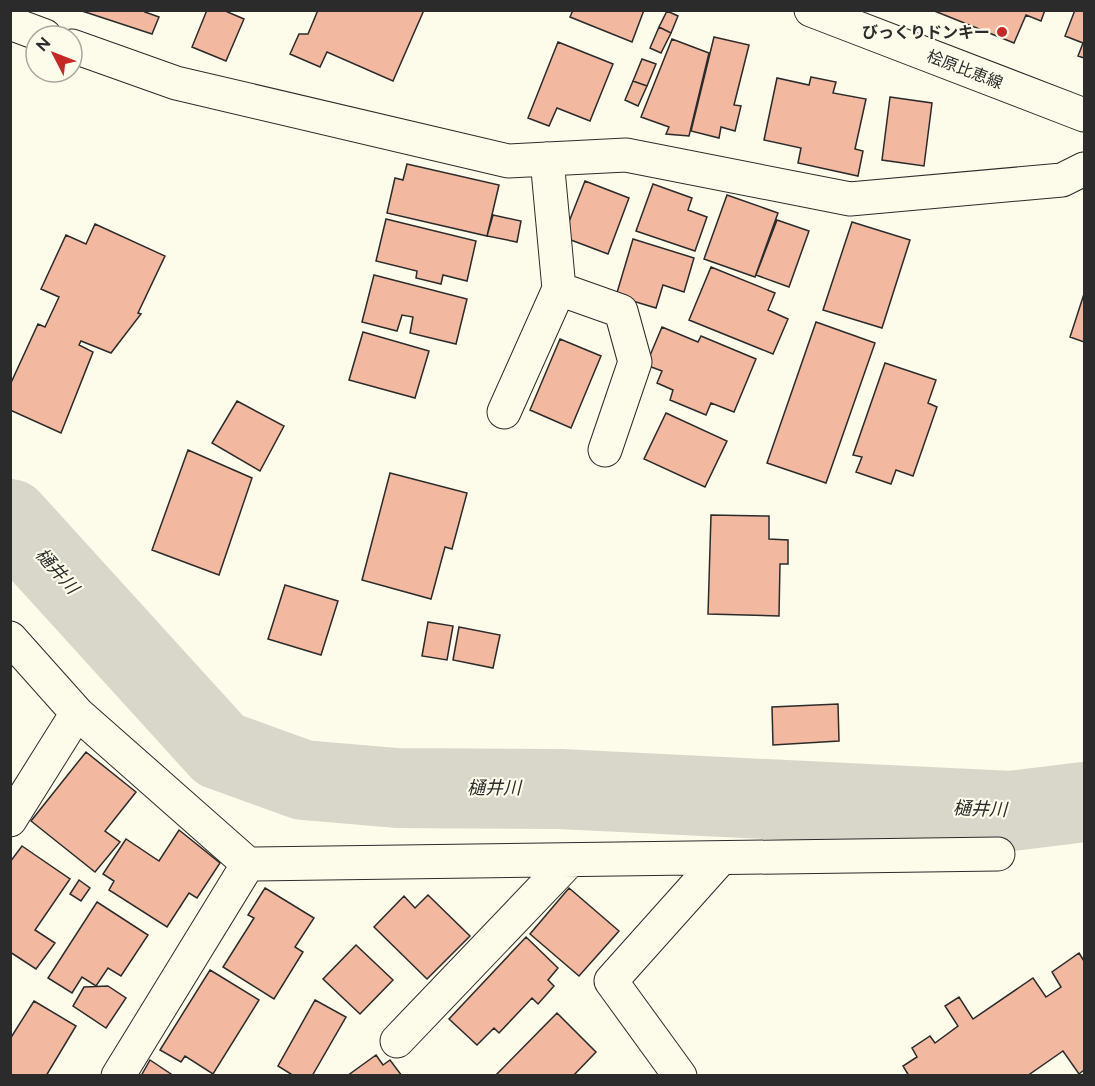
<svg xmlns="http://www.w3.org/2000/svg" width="1095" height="1086" viewBox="0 0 1095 1086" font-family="Raleway,'Noto Sans JP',sans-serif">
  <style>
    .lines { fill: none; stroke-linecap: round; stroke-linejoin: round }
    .river { stroke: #d8d7c9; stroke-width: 80 }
    .building { fill: #f2b8a0; stroke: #2b2b2b; stroke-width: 1.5 }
    .minor-casing { stroke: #2b2b2b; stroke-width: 35 }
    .major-casing { stroke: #2b2b2b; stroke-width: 35 }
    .minor { stroke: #fdfbea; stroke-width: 33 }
    .major { stroke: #fdfbea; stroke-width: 33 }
    .poi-dot { fill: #c62828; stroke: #fdfbea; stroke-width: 2 }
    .labels { text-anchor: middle; stroke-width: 4.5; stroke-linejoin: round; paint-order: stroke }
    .poi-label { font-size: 16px; font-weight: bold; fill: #2b2b2b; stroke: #fdfbea; text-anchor: end }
    .street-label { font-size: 16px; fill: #2b2b2b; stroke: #fdfbea }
    .water-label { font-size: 18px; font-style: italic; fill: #2b2b2b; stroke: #fdfbea }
  </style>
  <rect width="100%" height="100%" fill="#fdfbea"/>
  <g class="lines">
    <path class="river" d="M10,519L220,750L303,780L397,788L560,789L1011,811L1084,802"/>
  </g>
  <path class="building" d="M146,10L145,12L159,17L152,34L82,11Z
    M207,10H223L244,19L226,61L192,47Z
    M318,10H424L393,81L327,52L320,67L290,54L299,34H308Z
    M573,10H644L632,42L570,17Z
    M932,10H1045L1041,21L1026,15L1014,43Z
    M1075,10H1084V58L1078,56L1083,43L1065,36Z
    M667,11L678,16L671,33L659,27Z
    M659,27L671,33L661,53L650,48Z
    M714,37L749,45L734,105L741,106L735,131L721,127L719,138L691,131Z
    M672,39L709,53L689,136L666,134L669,127L641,117Z
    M558,42L613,64L590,121L557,108L549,126L528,118Z
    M642,59L656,64L647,86L633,81Z
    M811,77L836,82L833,93L866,99L855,149L863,151L858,176L798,163L801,148L764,140L777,78L809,85Z
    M633,81L647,86L638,106L625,100Z
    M890,97L932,103L924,166L882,160Z
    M407,164L499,185L487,236L387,213L395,178L403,180Z
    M585,181L629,198L608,254L563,237Z
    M653,184L692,198L688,210L707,217L695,251L636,231Z
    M727,195L778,213L755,277L704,259Z
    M493,215L521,221L517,242L487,236Z
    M386,219L476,241L467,281L443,275L441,284L416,278L417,271L376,261Z
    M777,220L809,231L789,287L756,275Z
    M852,222L910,240L882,328L823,310Z
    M95,224L165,256L138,313L141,314L111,353L81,341L79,345L93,352L61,433L10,410V385L38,324L45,327L59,297L41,289L66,235L86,244Z
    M633,239L694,258L684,292L663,285L656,308L616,296Z
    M711,267L775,293L768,310L788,319L773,354L689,320Z
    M374,275L467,299L456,344L410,333L413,317L402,315L397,331L362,322Z
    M1084,294V342L1070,337Z
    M816,322L875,343L826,483L767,463Z
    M662,327L698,342L701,336L756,359L734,412L711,403L706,415L670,400L673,390L657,383L662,371L646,365Z
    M363,332L429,351L415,398L349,380Z
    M560,339L601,356L571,428L530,410Z
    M885,363L936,380L928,403L937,407L913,476L896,470L891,484L856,472L862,457L853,455Z
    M237,401L284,426L260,471L212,443Z
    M666,413L727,441L705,487L644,459Z
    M188,450L252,478L219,575L152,550Z
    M390,473L467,493L452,549L445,547L431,599L362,580Z
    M711,515L769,516V539L788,540V564H780L779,616L708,614Z
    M285,585L338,601L321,655L268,639Z
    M428,622L453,626L447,660L422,656Z
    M459,627L500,635L493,668L453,660Z
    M838,704L839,741L773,745L772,707Z
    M86,752L136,792L105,831L120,842L95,872L31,821Z
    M179,830L220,863L197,898L189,893L167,927L109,890L114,881L103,874L126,839L159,861Z
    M22,846L70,879L35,930L55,943L36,969L10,952V862Z
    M79,880L90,888L81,901L70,894Z
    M265,888L314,918L295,947L303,952L274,999L223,967L254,918L248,915Z
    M569,888L619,931L579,976L530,934Z
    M428,895L470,936L427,979L374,927L404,896L415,908Z
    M97,902L148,935L121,976L108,968L96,986L82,977L72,993L48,978Z
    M526,937L558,968L548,980L554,986L538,1004L532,998L499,1033L494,1028L477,1045L449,1019Z
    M356,945L393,980L360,1014L323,979Z
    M1079,953L1084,961V1070L1079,1074L1063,1051L1027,1076H909L903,1066L917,1057L912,1048L930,1036L935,1043L958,1026L945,1006L959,997L973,1019L1033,978L1046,997L1061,987L1052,972Z
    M210,970L259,1000L213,1074L185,1056L181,1062L160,1050Z
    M108,986L126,998L106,1028L73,1006L84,987Z
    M315,1000L346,1017L312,1076H294L278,1066Z
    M34,1001L76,1026L46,1076H13L10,1074V1039Z
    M557,1013L596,1052L573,1076H495Z
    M376,1055L383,1065L390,1060L402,1076H347Z
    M150,1060L174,1076H141Z"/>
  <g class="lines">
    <g class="minor-casing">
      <path id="minor" d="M10,23L45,36
        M72,46L176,83L508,161L626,155L850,199L1062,180L1084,169
        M559,289L621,311L635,362L605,450
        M504,412L559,289L547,159
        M10,638L77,713L248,864L998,854
        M10,820L77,713
        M397,1041L570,860
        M118,1076L248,864
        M680,1076L611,981L721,858"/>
    </g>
    <g class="major-casing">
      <path id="major" d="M811,10L1084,115"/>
    </g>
    <use href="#minor" class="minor"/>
    <use href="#major" class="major"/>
  </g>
  <circle class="poi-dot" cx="1002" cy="32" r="6"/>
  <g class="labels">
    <g class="poi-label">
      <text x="990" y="38">びっくりドンキー</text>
    </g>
    <g class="street-label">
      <text transform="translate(965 69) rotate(21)" y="6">桧原比恵線</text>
    </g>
    <g class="water-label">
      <text transform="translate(57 571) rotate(48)" y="6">樋井川</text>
      <text x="494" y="794">樋井川</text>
      <text transform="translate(980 809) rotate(2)" y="6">樋井川</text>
    </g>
  </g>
  <rect width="1095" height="1086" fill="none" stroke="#2b2b2b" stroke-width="24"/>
  <g transform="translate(54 54) rotate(312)"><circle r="28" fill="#fdfbea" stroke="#a9a89e" stroke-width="1.5"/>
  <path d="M0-4.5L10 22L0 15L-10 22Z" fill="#c62828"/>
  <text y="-9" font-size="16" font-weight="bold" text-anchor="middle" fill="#2b2b2b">N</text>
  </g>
</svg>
